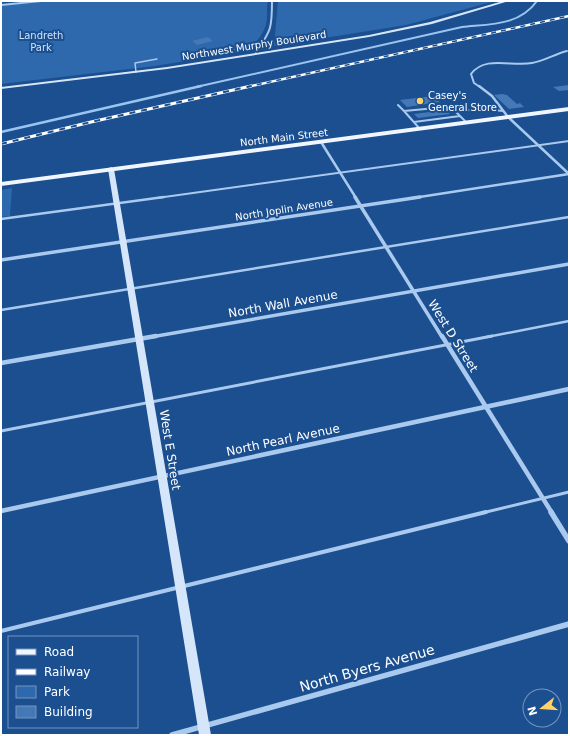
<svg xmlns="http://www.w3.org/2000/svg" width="570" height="736" viewBox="0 0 570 736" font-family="'DejaVu Sans',sans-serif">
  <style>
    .green { fill: #2e69ad }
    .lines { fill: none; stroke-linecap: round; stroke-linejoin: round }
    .stream-far1 { stroke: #9cc4f0; stroke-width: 2 }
    .stream { stroke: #9cc4f0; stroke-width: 2.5 }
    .building { fill: #4478b7 }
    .lane-far4 { stroke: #a9c9ee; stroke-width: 1.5 }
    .lane-far3 { stroke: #a9c9ee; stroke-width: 2 }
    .lane-far2 { stroke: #a9c9ee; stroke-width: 2.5 }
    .lane-far1 { stroke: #a9c9ee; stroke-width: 3 }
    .lane { stroke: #a9c9ee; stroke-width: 4 }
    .street-far4 { stroke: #a9c9ee; stroke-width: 2 }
    .street-far3 { stroke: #a9c9ee; stroke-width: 2.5 }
    .street-far2 { stroke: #a9c9ee; stroke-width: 3.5 }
    .street-far1 { stroke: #a9c9ee; stroke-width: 4.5 }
    .street { stroke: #a9c9ee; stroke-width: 5.5 }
    .secondary { fill: #d6e6fa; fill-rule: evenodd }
    .primary { fill: #f0f6ff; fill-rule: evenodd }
    .rail-far1-casing { stroke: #fff; stroke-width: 2.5 }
    .rail-casing { stroke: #fff; stroke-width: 3 }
    .rail-far1 { stroke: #1b4f8f; stroke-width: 1.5; stroke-dasharray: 5; stroke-linecap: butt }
    .rail { stroke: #1b4f8f; stroke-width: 2; stroke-dasharray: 6; stroke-linecap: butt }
    .poi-dot { fill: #ffd166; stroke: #1b4f8f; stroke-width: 1.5 }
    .labels { text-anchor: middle; stroke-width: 4; stroke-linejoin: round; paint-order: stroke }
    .far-park-label { font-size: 10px; fill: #cfe3fa; stroke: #1b4f8f }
    .far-street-label { font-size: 10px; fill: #fff; stroke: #1b4f8f }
    .far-poi-label { font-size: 10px; fill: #fff; stroke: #1b4f8f; text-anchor: start }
    .street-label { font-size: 12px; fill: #fff; stroke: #1b4f8f }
    .near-street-label { font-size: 14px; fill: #fff; stroke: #1b4f8f }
  </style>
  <rect width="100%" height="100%" fill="#1b4f8f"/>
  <path class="green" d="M48,1H268C266,8 268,17 266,24C263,37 252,47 240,52L155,66L1,84V5Z
    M278,1H495L406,25L274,46Z
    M12,188L10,216L1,217V190Z"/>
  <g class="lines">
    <path class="stream-far1" d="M196,87L462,27C490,24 519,26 537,1"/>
    <path class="stream" d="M1,132L201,86"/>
  </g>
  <path class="building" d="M208,37L213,41L197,45L192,41Z
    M569,85V90L559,91L553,87Z
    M502,94L507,95L517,104L520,103L524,107L509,109L494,95Z
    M433,96L440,102L407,107L400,100Z
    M445,110L450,114L418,118L414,114Z"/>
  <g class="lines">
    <path class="lane-far4" d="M136,72L135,63L157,59"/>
    <path class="lane-far3" d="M398,105L404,111
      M455,111L467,123
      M414,122L460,116
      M420,129L404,111L447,107L455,111L486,109L503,111
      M157,198L569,141"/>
    <path class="lane-far2" d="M1,219L164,197
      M1,310L569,217
      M487,337L569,321"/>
    <path class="lane-far1" d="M1,431L492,336
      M482,513L569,492"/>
    <path class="lane" d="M1,631L486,512"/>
    <path class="street-far4" d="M1,5L41,1
      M256,53C271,30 272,29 272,1
      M480,87L474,83L471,74C485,55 512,67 532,63C544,61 555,54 567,51"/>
    <path class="street-far3" d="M479,86L492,96L508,117L569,174
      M321,142L356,198
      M413,198L569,174"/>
    <path class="street-far2" d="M355,197L442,337
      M1,260L420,197
      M151,337L569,264"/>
    <path class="street-far1" d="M442,336L552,513
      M1,363L156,336
      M1,511L569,389"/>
    <path class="street" d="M551,512L569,541
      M172,735L569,624"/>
    <path class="secondary" d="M503,1H509L432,24L369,37L167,69L1,89V87L167,67L369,35L430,22Z
      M111,167L114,169L211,735H199L108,169Z"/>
    <path class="primary" d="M569,107V111L1,186V182Z"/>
    <g class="rail-far1-casing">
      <path id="rail-far1" d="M247,87L569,16"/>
    </g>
    <g class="rail-casing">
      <path id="rail" d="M1,144L91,122L251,86"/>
    </g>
    <use href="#rail-far1" class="rail-far1"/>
    <use href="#rail" class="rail"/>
  </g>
  <circle class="poi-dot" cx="420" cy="101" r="4"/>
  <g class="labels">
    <g class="far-park-label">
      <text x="41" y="39">Landreth<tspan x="41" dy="12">Park</tspan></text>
    </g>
    <g class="far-street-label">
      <text transform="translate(254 45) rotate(-9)" y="4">Northwest Murphy Boulevard</text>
      <text transform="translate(284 137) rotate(-7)" y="4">North Main Street</text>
      <text transform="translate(284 209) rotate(-9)" y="4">North Joplin Avenue</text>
    </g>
    <g class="far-poi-label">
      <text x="428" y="99">Casey's<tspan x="428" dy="12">General Store</tspan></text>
    </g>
    <g class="street-label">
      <text transform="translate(283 304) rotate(-10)" y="4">North Wall Avenue</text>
      <text transform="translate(453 336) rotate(58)" y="4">West D Street</text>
      <text transform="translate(283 440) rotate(-12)" y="4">North Pearl Avenue</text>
      <text transform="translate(170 450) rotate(81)" y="4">West E Street</text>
    </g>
    <g class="near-street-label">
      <text transform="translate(367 668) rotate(-16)" y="5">North Byers Avenue</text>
    </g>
  </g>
  <rect width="570" height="736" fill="none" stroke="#ffffff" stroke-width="4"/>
  <rect x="8" y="636" width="130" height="92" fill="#1b4f8f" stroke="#7695bc"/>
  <rect x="16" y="649" width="20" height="6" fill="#f0f6ff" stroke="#7695bc"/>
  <text x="44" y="656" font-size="12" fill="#ffffff">Road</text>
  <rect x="16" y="669" width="20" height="6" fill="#ffffff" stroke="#7695bc"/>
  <text x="44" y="676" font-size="12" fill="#ffffff">Railway</text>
  <rect x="16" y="686" width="20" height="12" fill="#2e69ad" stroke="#7695bc"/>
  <text x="44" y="696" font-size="12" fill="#ffffff">Park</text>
  <rect x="16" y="706" width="20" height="12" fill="#4478b7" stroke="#7695bc"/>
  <text x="44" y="716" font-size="12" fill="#ffffff">Building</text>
  <g transform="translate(542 708) rotate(253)"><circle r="19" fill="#1b4f8f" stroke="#7695bc"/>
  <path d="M0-3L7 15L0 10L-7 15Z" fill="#ffd166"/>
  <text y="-6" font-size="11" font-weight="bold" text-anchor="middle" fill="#ffffff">N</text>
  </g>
</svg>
